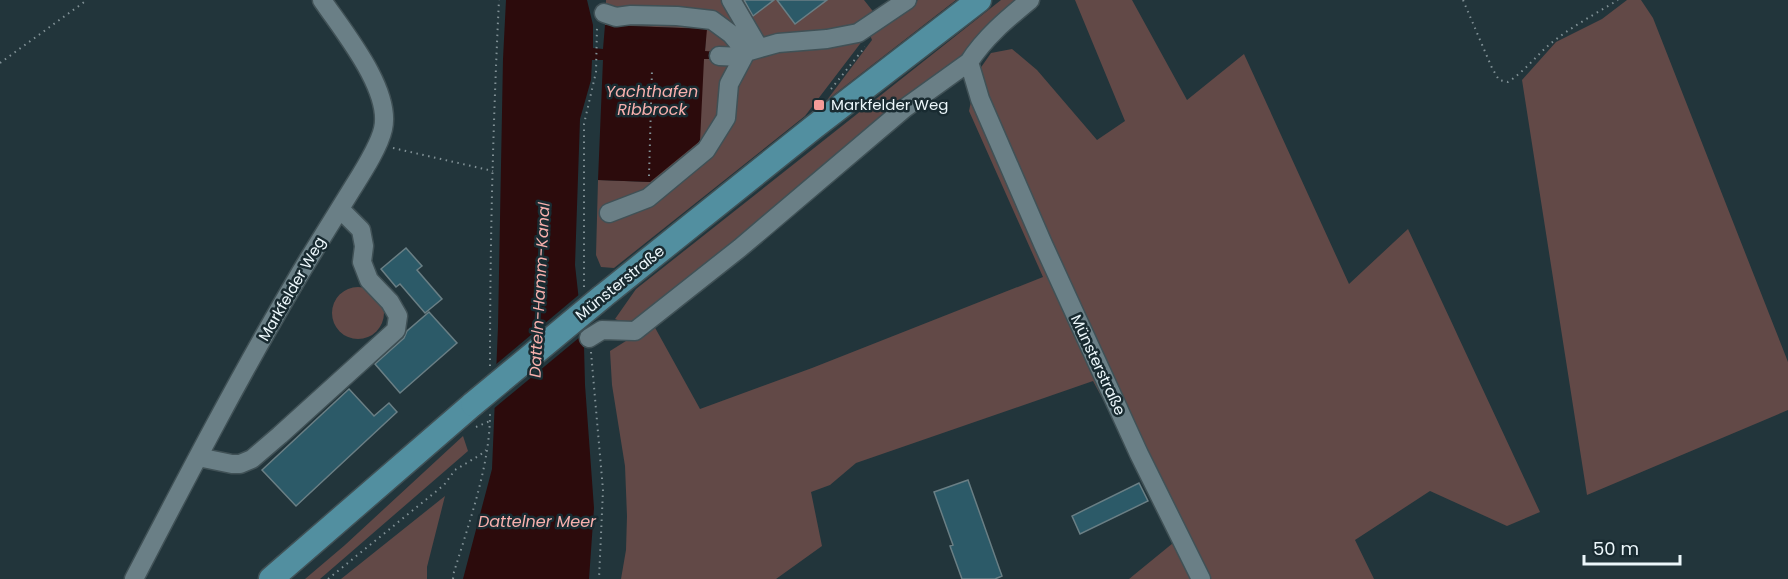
<svg xmlns="http://www.w3.org/2000/svg" width="1788" height="579" viewBox="0 0 1788 579" font-family="Poppins,sans-serif">
  <style>
    .green { fill: #624947 }
    .water { fill: #2c0b0c }
    .pier { fill: #22353b }
    .building { fill: #2c5a68; stroke: #6a7f85; stroke-width: 1.5 }
    .lines { fill: none; stroke-linecap: round; stroke-linejoin: round }
    .minor-casing { stroke: #405156; stroke-width: 21 }
    .major-casing { stroke: #405156; stroke-width: 27 }
    .path { stroke: #819196; stroke-width: 2; stroke-dasharray: 1.5 4.5; stroke-linecap: butt }
    .minor { stroke: #6a7f86; stroke-width: 18 }
    .major { stroke: #528fa0; stroke-width: 24 }
    .major-bridge-casing { stroke: #405156; stroke-width: 27; stroke-linecap: butt }
    .major-bridge { stroke: #528fa0; stroke-width: 24 }
    .poi-dot { fill: #f59b98; stroke: #192b31; stroke-width: 2 }
    .labels { text-anchor: middle; stroke-width: 5; stroke-linejoin: round; paint-order: stroke }
    .poi-label { font-size: 15px; fill: #ecf7fb; stroke: #192b31; text-anchor: start }
    .street-label { font-size: 15px; fill: #ecf7fb; stroke: #192b31 }
    .water-label { font-size: 16px; font-style: italic; fill: #f8b0ad; stroke: #192b31 }
  </style>
  <rect width="100%" height="100%" fill="#22353b"/>
  <path class="green" d="M606,0H864L883,24L918,0H956L827,100L872,40L870,35L863,40L805,116L614,268L601,267L596,255L598,180L650,182L704,59H718L705,52L706,29L605,25Z
    M1001,0H1019L989,23L960,60L643,318L629,325L615,319L636,289Z
    M1075,0H1132L1187,100L1244,54L1349,284L1408,229L1540,512L1507,526L1430,491L1355,540L1374,579H1129L1173,543L1118,427L1093,381L856,463L830,485L811,492L822,546L776,579H621L626,550L627,516L625,466L612,385L610,351L653,324L700,409L812,368L1043,277L969,111L977,73L991,53L1012,49L1037,70L1097,140L1125,121Z
    M1627,0H1641L1653,18L1788,362V410L1587,495L1522,80L1556,42L1602,19Z
    M332 313a26 26 0 1 1 52 0a26 26 0 1 1-52 0Z
    M463,436L468,451L320,579H305L345,545Z
    M445,496L427,567V579H341Z"/>
  <path class="water" d="M506,0H587L593,25V48L603,49L605,25L707,29L705,51L719,52V59H704L700,141L650,182L598,180L603,60H592L591,80L580,119L575,265L584,346L585,385L594,508L589,579H463L492,469L498,327L503,59Z"/>
  <path class="pier" d="M581,293L586,332L492,410L494,366Z"/>
  <path class="building" d="M744,0H774L753,16Z
    M777,0H827L795,24Z
    M406,248L422,266L417,270L442,299L425,313L400,284L396,287L381,269Z
    M429,312L457,343L400,393L375,364L404,338L407,331Z
    M349,389L374,416L389,403L397,412L296,506L262,470Z
    M968,480L1002,576L995,579H962L950,546L953,545L934,492Z
    M1139,483L1148,501L1080,534L1072,516Z"/>
  <g class="lines">
    <g class="minor-casing">
      <path id="minor" d="M731,0L759,48
        M1030,0C1007,19 985,37 969,62L980,99L1043,244L1139,454L1201,579
        M604,13L616,17L631,15L677,16L712,20L731,34L746,52
        M719,56L743,57
        M609,213L648,198L706,150L726,118L729,84L746,52L778,43L827,39L858,33L907,0
        M589,338L602,330L635,331L740,248L905,108L969,62
        M198,457L232,464H240L252,459L280,435L396,330L398,316L390,302L369,280L362,262L364,246L361,230L340,209
        M134,579C186,479 238,379 295,282C313,251 333,220 352,189C362,173 379,147 383,129C392,90 343,31 322,0"/>
    </g>
    <g class="major-casing">
      <path id="major" d="M602,297L814,127L979,0
        M271,579L473,404"/>
    </g>
    <path class="path" d="M1463,0L1492,68L1499,80L1508,82C1525,71 1536,56 1550,44C1571,27 1595,14 1618,0
      M0,63L87,0
      M831,89L865,47
      M393,148L493,171
      M649,176L652,70
      M584,287V124L596,72L597,27
      M591,352L603,490L599,579
      M490,366C490,244 493,122 499,0
      M476,427L490,421
      M328,579L444,485L455,470L480,455L486,450
      M453,579L454,572C469,523 490,465 490,414"/>
    <use href="#minor" class="minor"/>
    <use href="#major" class="major"/>
    <g class="major-bridge-casing">
      <path id="major-bridge" d="M473,404L602,297"/>
    </g>
    <use href="#major-bridge" class="major-bridge"/>
  </g>
  <rect class="poi-dot" x="813" y="99" width="12" height="12" rx="3"/>
  <g class="labels">
    <g class="poi-label">
      <text x="831" y="110">Markfelder Weg</text>
    </g>
    <g class="street-label">
      <text transform="translate(620 283) rotate(-39)" y="5">Münsterstraße</text>
      <text transform="translate(292 289) rotate(-60)" y="5">Markfelder Weg</text>
      <text transform="translate(1098 365) rotate(65)" y="5">Münsterstraße</text>
    </g>
    <g class="water-label">
      <text x="652" y="97">Yachthafen<tspan x="652" dy="18">Ribbrock</tspan></text>
      <text transform="translate(539 290) rotate(-87)" y="6">Datteln-Hamm-Kanal</text>
      <text x="537" y="527">Dattelner Meer</text>
    </g>
  </g>
  <path d="M1584 555v9h96v-9" fill="none" stroke="#ecf7fb" stroke-width="3"/>
  <text x="1593" y="555" font-size="18" fill="#ecf7fb" stroke="#192b31" stroke-width="4.5" paint-order="stroke">50 m</text>
</svg>
